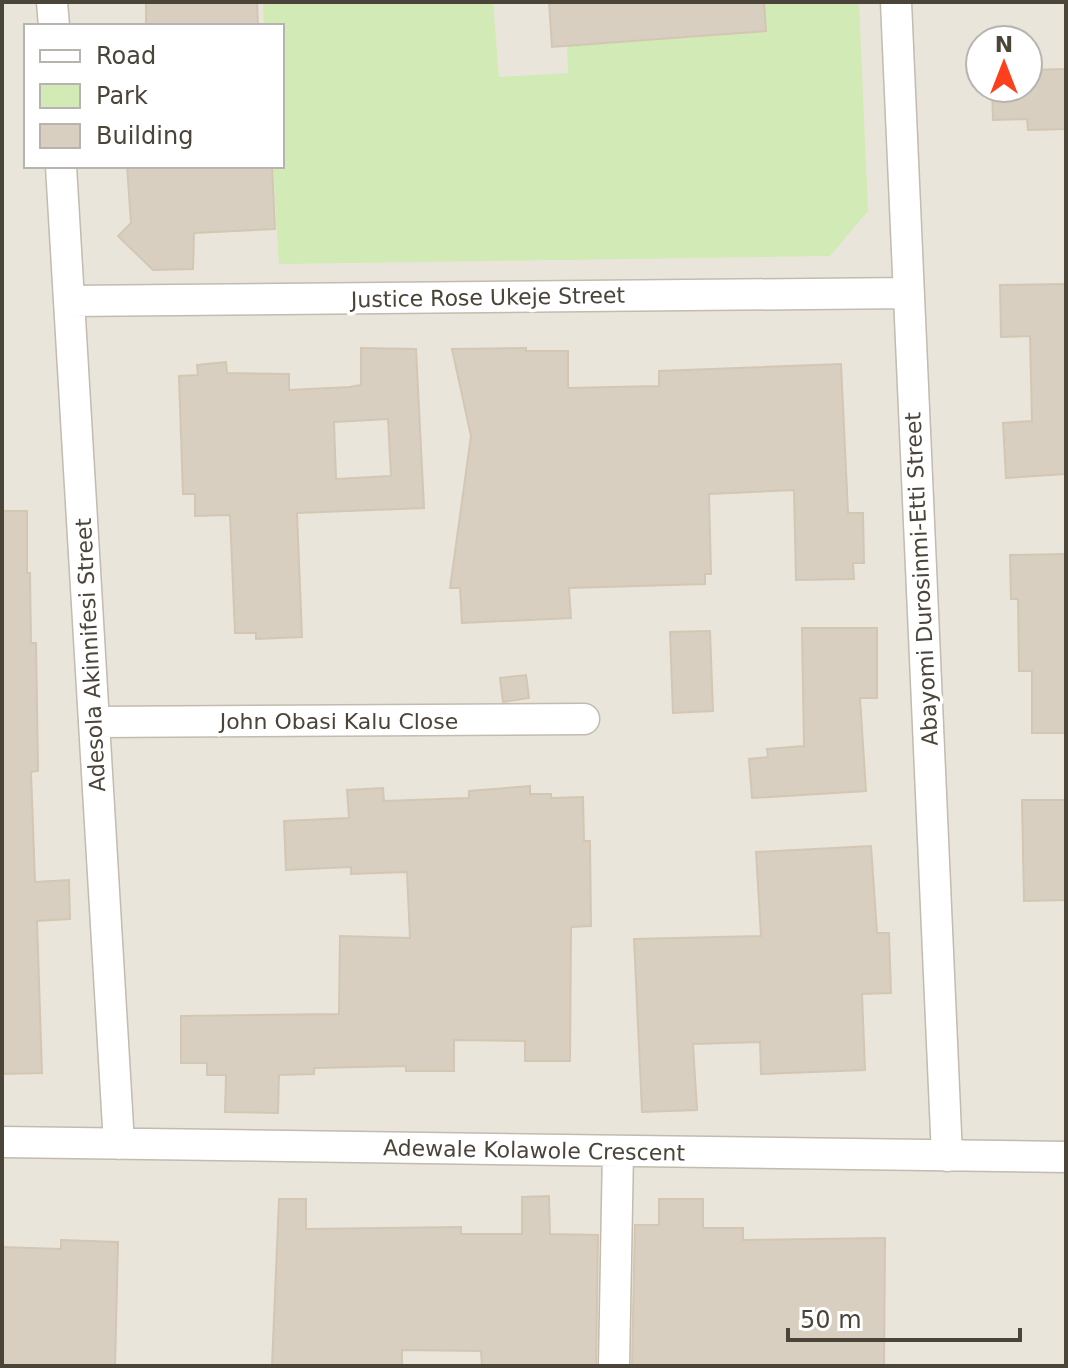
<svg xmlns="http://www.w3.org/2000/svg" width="1068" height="1368" viewBox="0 0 1068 1368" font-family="'DejaVu Sans',sans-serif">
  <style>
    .residential { fill: #eae5da; fill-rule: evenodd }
    .green { fill: #d2eab5 }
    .building { fill: #d8cfc1; stroke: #d3c7b4; stroke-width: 2; fill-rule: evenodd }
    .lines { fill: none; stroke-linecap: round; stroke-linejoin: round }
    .minor-casing { stroke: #c2bbae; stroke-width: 33 }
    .minor { stroke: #fff; stroke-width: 30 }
    .labels { text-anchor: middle; stroke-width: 7; stroke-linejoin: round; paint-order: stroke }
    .street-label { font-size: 22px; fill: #4b4439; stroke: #fff }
  </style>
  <rect width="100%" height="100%" fill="#f6f3ec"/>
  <path class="residential" d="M2,2H1066V1366H2ZM26,26H282V166H26ZM980,40H1028V88H980Z"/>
  <path class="green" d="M263,2H493L499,77L568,73L567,46L765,31L764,2H859L868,211L830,256L279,264L273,166H282V26H264Z"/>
  <path class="building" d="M146,2H257L258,26H146Z
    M549,2H764L766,31L552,47Z
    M1066,69V129L1028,130L1027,119L993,120L992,88H1028V70Z
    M127,166H272L275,229L194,233L193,269L153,270L118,236L131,223Z
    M1066,284V474L1006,478L1003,423L1032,421L1030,336L1001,337L1000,285Z
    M361,348L416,349L424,508L297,513L302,637L256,639V633H235L230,515L195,516V494H183L179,376L198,375L197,365L226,362L227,373L289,374V390L350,387L361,385ZM388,419L391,476L336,479L334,422Z
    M526,348V351H568V388L659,386V371L841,364L848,513H863L864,563H853L854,579L796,580L794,490L709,494L711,574H705V584L569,588L571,618L462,623L460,588H450L471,436L452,349Z
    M2,511H27V573H30L31,643H36L38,771L31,772L35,882L69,880L70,919L37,921L42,1073L2,1074Z
    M1066,554V733H1032V671H1019L1018,599H1011L1010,555Z
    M802,628H877V698H860L866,791L752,798L749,759L768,757L767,749L804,746Z
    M710,631L713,711L673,713L670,632Z
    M526,675L529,698L503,702L500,678Z
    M530,786V794H551V798L583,797L584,841H590L591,926L571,927L570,1061H525V1041L454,1040V1071H406V1066L314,1068V1074L279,1075L278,1113L225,1112L226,1075H207V1063H181V1016L339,1014L340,936L410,938L407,872L351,874V867L286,870L284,821L349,818L347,790L383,788L384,801L469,798V791Z
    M1022,800H1065L1066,900L1024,901Z
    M871,846L877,933H889L891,993L862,994L865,1070L761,1074L760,1042L693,1044L697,1110L642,1112L634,939L761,936L756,852Z
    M549,1196L550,1234L598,1235L596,1366H482L481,1351L402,1350V1366H272L279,1199H306V1229L461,1227V1234H522V1197Z
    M659,1199H703V1228H743V1240L885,1238L884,1366H632L635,1225H659Z
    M61,1240L118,1242L115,1366H2V1247L61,1249Z"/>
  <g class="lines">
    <g class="minor-casing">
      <path id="minor" d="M52,2L54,26
        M896,2L947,1156
        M61,166L119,1144
        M69,301L908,293
        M94,722L584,719
        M2,1142L1066,1157
        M614,1366L618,1151"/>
    </g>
    <use href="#minor" class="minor"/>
  </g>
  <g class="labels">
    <g class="street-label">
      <text transform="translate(488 297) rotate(-1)" y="8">Justice Rose Ukeje Street</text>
      <text transform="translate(921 579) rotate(-93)" y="8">Abayomi Durosinmi-Etti Street</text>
      <text transform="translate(90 655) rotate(-93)" y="8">Adesola Akinnifesi Street</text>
      <text x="339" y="729">John Obasi Kalu Close</text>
      <text transform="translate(534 1150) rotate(1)" y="8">Adewale Kolawole Crescent</text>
    </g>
  </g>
  <rect width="1068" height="1368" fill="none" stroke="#4b4439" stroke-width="8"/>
  <rect x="24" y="24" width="260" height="144" fill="#ffffff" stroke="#b7b4b0" stroke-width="2"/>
  <rect x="40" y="50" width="40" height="12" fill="#ffffff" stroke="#b7b4b0" stroke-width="2"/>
  <text x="96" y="64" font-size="24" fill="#4b4439">Road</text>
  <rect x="40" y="84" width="40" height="24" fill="#d2eab5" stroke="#b7b4b0" stroke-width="2"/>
  <text x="96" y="104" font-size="24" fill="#4b4439">Park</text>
  <rect x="40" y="124" width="40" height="24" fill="#d8cfc1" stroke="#b7b4b0" stroke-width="2"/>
  <text x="96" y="144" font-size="24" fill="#4b4439">Building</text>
  <g transform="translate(1004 64)"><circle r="38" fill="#ffffff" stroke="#b7b4b0" stroke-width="2"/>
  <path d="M0-6L14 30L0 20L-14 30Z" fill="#fc3f1d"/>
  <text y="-12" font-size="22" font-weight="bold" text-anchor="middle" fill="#4b4439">N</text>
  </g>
  <path d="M788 1328v12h232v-12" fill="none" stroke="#4b4439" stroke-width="4"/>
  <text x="800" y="1328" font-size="24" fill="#4b4439" stroke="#ffffff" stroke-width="6" paint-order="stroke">50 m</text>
</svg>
